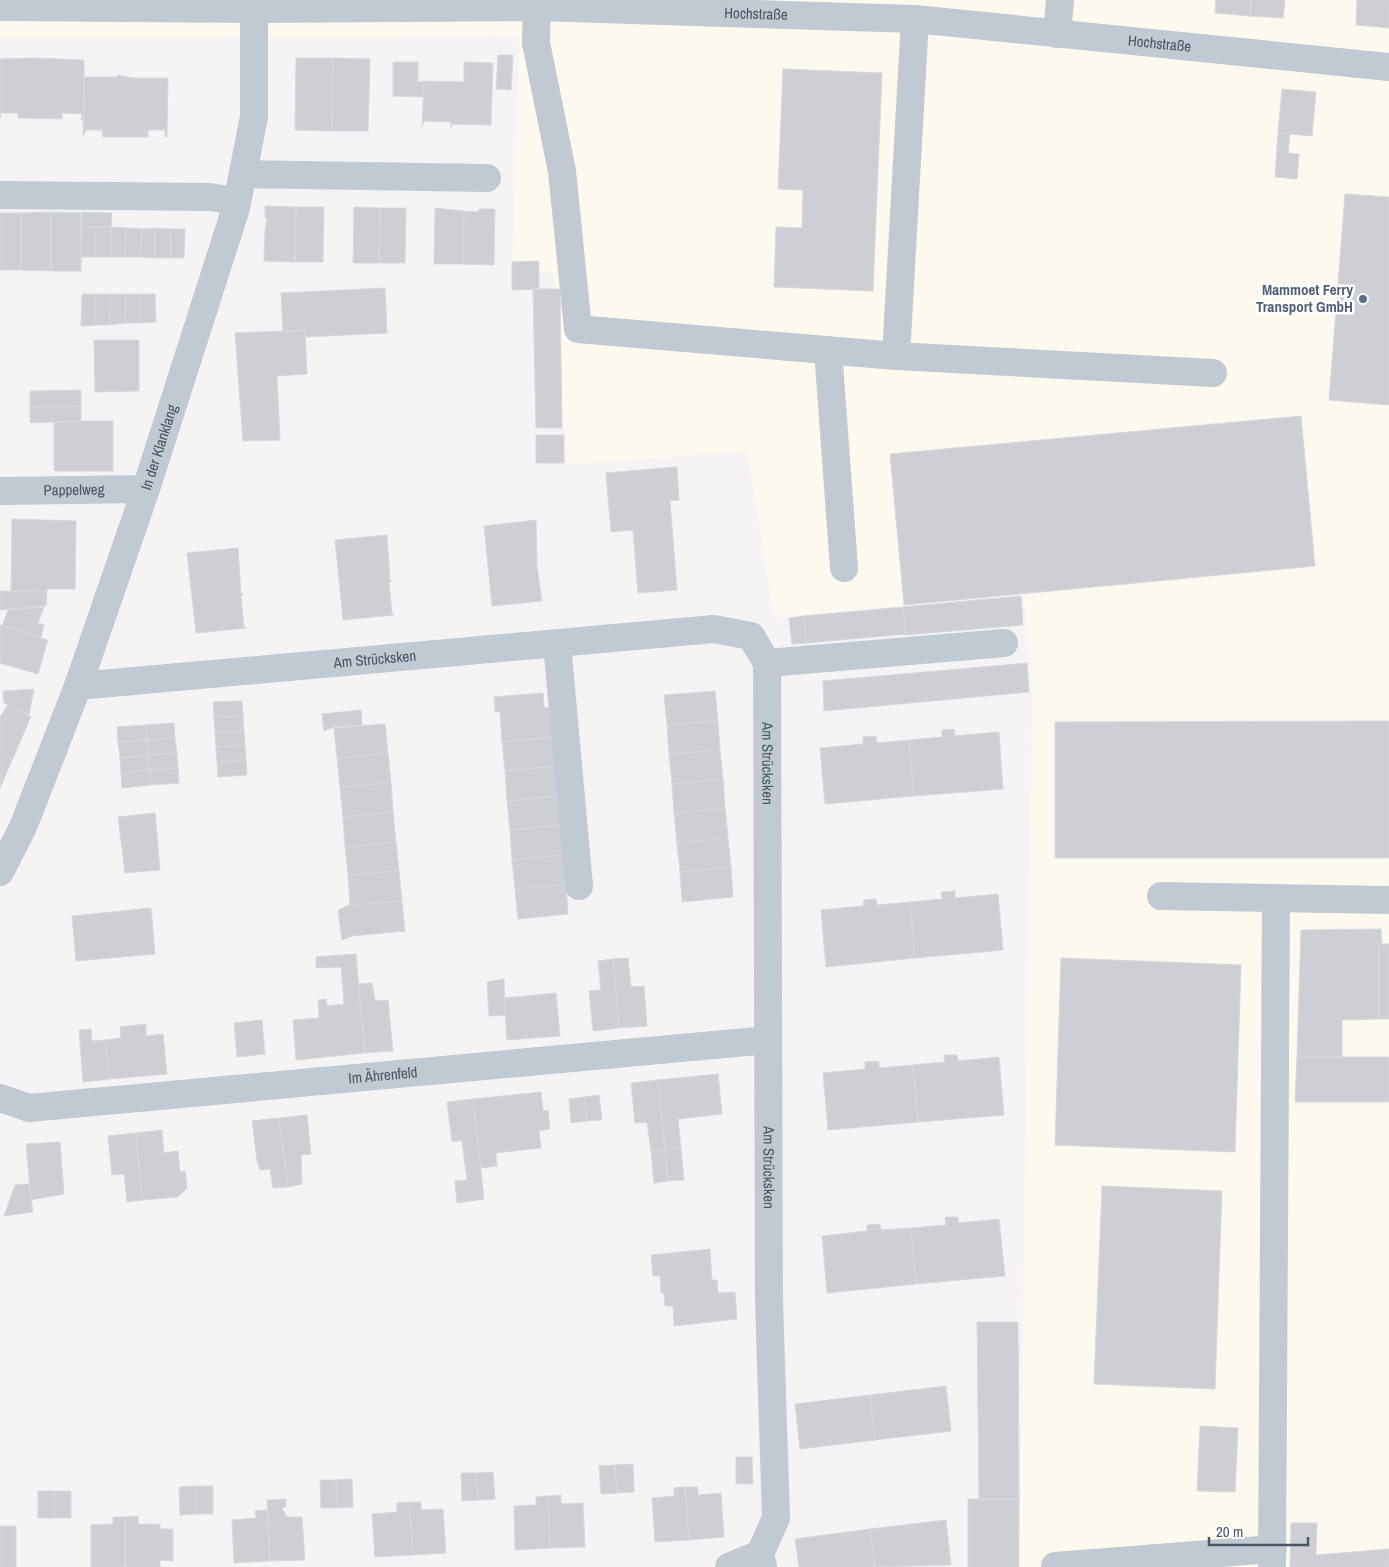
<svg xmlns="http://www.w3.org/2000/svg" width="1389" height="1567" viewBox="0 0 1389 1567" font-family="'Archivo Narrow',sans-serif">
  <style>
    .commercial { fill: #fdf9ef }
    .building { fill: #cdcfd5; stroke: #d7d9de }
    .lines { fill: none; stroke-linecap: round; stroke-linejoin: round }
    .minor { stroke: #c1cad2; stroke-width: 28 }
    .service-dot { fill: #5c6f8a; stroke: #fff; stroke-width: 2 }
    .labels { text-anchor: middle; stroke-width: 5; stroke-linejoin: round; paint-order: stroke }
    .street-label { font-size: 15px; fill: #4a5661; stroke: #fff }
    .service-label { font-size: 15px; font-weight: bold; fill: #4e5e75; stroke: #fff; text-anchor: end }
  </style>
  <rect width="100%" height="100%" fill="#f5f3f3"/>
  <path class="commercial" d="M0,0H1389V1567H1019L1032,693L1024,595L774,618L747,451L566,465L554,272L512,276L519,36L0,38Z"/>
  <path class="building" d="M1216,0H1251L1250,16L1215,13Z
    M1251,0H1285L1283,18L1250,16Z
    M1357,0H1389V28L1356,25Z
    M498,55H513L511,90L496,89Z
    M33,58L84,60V120H81L82,114L62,113V119L18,118V113H1L0,118V59Z
    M296,58H333L332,131L295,130Z
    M333,58L370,59L368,131H332Z
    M393,62H418V82L424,81L423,97L393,96Z
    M464,62L493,63L491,125L452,124L451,128V122L424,121L422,127L424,81L464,82Z
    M783,69L882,73L873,291L774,287L776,227L802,228L803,190L778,189Z
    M118,75L132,78H168L167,137H165V130H148V137H103L102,130H86L83,137L84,77H117Z
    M1282,89L1316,92L1312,136L1278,133Z
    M1278,133L1290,134L1288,153L1299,154L1297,179L1275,177Z
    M1345,194L1389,197V405L1329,400Z
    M265,206L296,207L295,262L264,261L265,230L267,220L265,217Z
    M296,207H324L323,262H295Z
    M354,207L380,208L379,263H353Z
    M380,208H406L405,263H379Z
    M435,208L464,211L463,264H434Z
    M480,209H495L494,265L463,264L464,211L477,212Z
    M51,212L81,213V271H51Z
    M51,212V271L21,270V213Z
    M82,212L112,213L111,227H82Z
    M0,213H21V270H0Z
    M82,227H96L95,257H81Z
    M96,227H111V257H95Z
    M111,227L126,228L125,257H111Z
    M126,228L142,229L140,257H125Z
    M155,228L170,229L171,258H155Z
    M155,228V258L140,257L142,229Z
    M170,229H185L184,258H171Z
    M539,261V289L512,290V262Z
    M385,288L387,333L305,337V330L283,331L281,293Z
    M533,289H560L562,428H536Z
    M82,294H95L96,325L81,326Z
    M95,294H111L109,325H96Z
    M111,294H126L125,323L109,325Z
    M126,294H141L140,323H125Z
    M141,294H155L156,322L140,323Z
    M305,330L307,374L277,376L280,440L243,441L235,333Z
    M94,340H139V391L95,392Z
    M81,390V406L30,407V391Z
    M81,406V421L30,423V407Z
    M1301,416L1315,566L904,605L890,454Z
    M81,421H113V471H54V423Z
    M536,435H564V463H536Z
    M677,467L679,500L670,501L677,590L638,593L633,530L611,532L606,473Z
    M12,519L76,521L75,589H47V592L11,591Z
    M536,520L537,566L542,601L492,606L484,526Z
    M387,535L390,580L392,581L389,582L392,614L394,615L343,620L335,540Z
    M238,548L241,593L244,594L241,596L244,627L247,628L196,633L187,553Z
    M0,591L47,592L46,606L0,610Z
    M1021,596L1023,625L906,635L903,607Z
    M44,607L38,623L44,625L41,637L2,626L8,610Z
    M903,607L906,634L806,643L804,616Z
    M804,616L806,643L792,644L789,618Z
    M0,625L48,640L38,674L0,663Z
    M1027,663L1029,692L824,711L823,681Z
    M34,689L29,715L4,703L3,691Z
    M715,691L718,721L667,725L664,695Z
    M543,693L544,708L550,707L553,737L502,742L500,712H495L494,697Z
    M242,701L243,716L214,717L213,702Z
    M8,705L31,717L13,758L0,753V717Z
    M361,710L362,725L334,727L324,731L322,714Z
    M243,716L244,731L215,732L214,717Z
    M718,721L720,750L669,754L667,725Z
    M1389,721V858H1055V722Z
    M174,723L175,738L147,740L146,725Z
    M385,724L388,753L337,758L334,728Z
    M146,725L147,740L118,742L117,727Z
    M954,729L955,736L999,732L1003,789L914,796L909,740L942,737V730Z
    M244,731L245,745L216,747L215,732Z
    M876,736L877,743L909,740L914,796L825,804L820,748L863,744V737Z
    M553,737L556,766L505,771L502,742Z
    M175,738L177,753L148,755L147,740Z
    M147,740L148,755L120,758L118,742Z
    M245,745L246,760L217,762L216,747Z
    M720,750L723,779L672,784L669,754Z
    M0,753L13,758L0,788Z
    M177,753L178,768L149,770L148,755Z
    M388,753L391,782L340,788L337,758Z
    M148,755L149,770L121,773L120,758Z
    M246,760L247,775L218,777L217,762Z
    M556,766L558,796L507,801L505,771Z
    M178,768L179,783L151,785L149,770Z
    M149,770L151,785L122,788L121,773Z
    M723,779L725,808L674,813L672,784Z
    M391,782L393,812L343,817L340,788Z
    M558,796L561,825L510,830L507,801Z
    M725,808L728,838L677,843L674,813Z
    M393,812L396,842L345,847L343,817Z
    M155,813L160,870L125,873L118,817Z
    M561,825L564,855L512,860L510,830Z
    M728,838L731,867L680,872L677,843Z
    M396,842L399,871L348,875L345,847Z
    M564,855L566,884L515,889L512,860Z
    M731,867L733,897L682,902L680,872Z
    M399,871L402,901L350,905L348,875Z
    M566,884L568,914L518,919L515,889Z
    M955,891V898L998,894L1003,950L915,958L910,902L942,899L941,892Z
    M876,899L877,905L910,902L915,958L826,967L821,910L863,906L864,900Z
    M402,901L405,931L352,936L342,940L338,910L350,905Z
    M151,908L155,954L76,961L72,916Z
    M1381,929L1382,944H1379V1019L1342,1020V1057H1297L1301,930Z
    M1379,944H1389V1019H1379Z
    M356,954L365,1053L296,1060L293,1020L319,1018L318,1000L326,999L327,1006L344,1004L341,967L316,968V957Z
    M628,958L631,987L644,986L647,1026L619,1028L613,959Z
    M1061,958L1241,965L1235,1152L1055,1145Z
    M613,959L619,1028L593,1031L589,991L601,990L598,961Z
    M504,979L505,1015L489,1016L487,982Z
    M372,983L375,1001L388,1000L393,1051L365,1053L358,984Z
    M556,993L560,1036L507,1040L504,998Z
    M262,1020L265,1054L237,1057L234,1023Z
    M146,1024V1036L163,1034L167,1074L110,1079L105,1040L121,1038L120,1027Z
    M91,1029L92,1041L105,1040L110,1079L83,1082L79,1030Z
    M944,1055H957L958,1061L999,1057L1004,1115L918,1122L913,1065L945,1062Z
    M1297,1057H1389V1102H1295Z
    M879,1061V1068L913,1065L918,1122L828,1130L823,1073L865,1069V1062Z
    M718,1074L722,1114L678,1119L681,1148L665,1150L658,1080Z
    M658,1080L665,1150L651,1151L647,1122L635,1123L631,1083Z
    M541,1092L543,1111L548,1110L550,1129L539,1131L541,1148L496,1153L497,1166L481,1168L473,1099Z
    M599,1095L602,1120L587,1121L584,1097Z
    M584,1097L587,1121L571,1123L569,1099Z
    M473,1099L484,1199L457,1203L455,1181L467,1180L462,1141H452L447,1102Z
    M307,1115L311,1154L301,1155L302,1184L288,1187L279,1118Z
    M279,1118L288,1187L273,1188L270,1169L260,1170L257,1161L252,1121Z
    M162,1130L164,1153L178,1151L180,1172L185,1171L187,1188L178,1197L142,1200L136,1133Z
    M136,1133L142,1200L127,1202L124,1174L112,1175L108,1136Z
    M60,1142L64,1194L31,1200L26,1144Z
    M681,1148L684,1180L668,1181L665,1150Z
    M665,1150L668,1181L654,1183L651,1151Z
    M29,1184L33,1212L4,1216L15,1185Z
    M1102,1186L1222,1191L1215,1389L1094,1384Z
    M945,1217H958L959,1223L999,1219L1005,1276L916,1284L911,1228L946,1225Z
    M880,1224L881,1230L911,1228L916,1284L827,1293L822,1236L867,1231V1225Z
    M710,1249L712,1280H717L718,1293L735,1292L737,1319L674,1326L673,1306H665L664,1293H661L660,1276H653L651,1255Z
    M977,1322H1018L1019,1499H979Z
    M946,1386L951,1431L875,1440L870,1395Z
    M870,1395L875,1440L800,1449L795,1404Z
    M1200,1426L1238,1428L1235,1492L1197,1491Z
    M736,1457H752L753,1484H736Z
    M633,1464L634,1492L617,1493L615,1465Z
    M615,1465L617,1493L601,1494L599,1466Z
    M493,1472L495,1499L478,1500L476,1473Z
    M461,1473H476L478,1500L462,1501Z
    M352,1479L353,1507L337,1508L336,1480Z
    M320,1480H336L337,1508H321Z
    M195,1486L196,1514L180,1515L179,1487Z
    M195,1486H213V1514H196Z
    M685,1487H698V1495L721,1493L724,1537L689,1540Z
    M685,1487L689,1540L655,1542L652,1498L674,1496V1488Z
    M38,1491H54V1518H38Z
    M54,1491H71V1518H54Z
    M561,1495V1504L583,1503L585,1547L550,1548L548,1496Z
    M548,1496L550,1548L515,1550L514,1506L536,1505V1497Z
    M286,1499V1506L282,1509L287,1517H302L305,1560L270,1561L267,1500Z
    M968,1499H1019V1567H968Z
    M409,1502H421V1510L443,1509L446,1553L413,1555Z
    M409,1502L413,1555L375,1557L372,1514L397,1512V1503Z
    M267,1510L270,1561L234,1563L232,1520L256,1518L255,1511Z
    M138,1516V1524H160V1529H173V1561L160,1560V1567H125V1517Z
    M113,1517H125V1567H91V1525L113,1524Z
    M946,1520L951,1565L875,1567L870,1529Z
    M1291,1523H1317L1316,1555L1389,1549V1567H1290Z
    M0,1526H16V1567H0Z
    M870,1529L875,1567H799L795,1539Z"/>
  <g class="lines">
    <g class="minor">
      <path d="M537,0L536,43L562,171L578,329L896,356"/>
      <path id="s1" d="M0,7L254,9L537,7L915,19L1389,67"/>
      <path d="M915,19L896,356L1213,373"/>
      <path d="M1057,34L1060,0"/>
      <path d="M243,174L487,178"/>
      <path d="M0,195L210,197L237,201"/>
      <path d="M828,350L844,568"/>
      <path id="s2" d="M0,491L146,489"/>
      <path d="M557,644L579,886"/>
      <path d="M767,663L1004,643"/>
      <path id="s3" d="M78,686L714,629L751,636L767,663L769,1301L776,1518L760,1554L763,1567"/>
      <path id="s4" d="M0,872L23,827L78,686L146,489L236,208L254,117V9"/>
      <path d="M1161,896L1389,900"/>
      <path id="s5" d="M0,1098L29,1108L768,1040"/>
      <path d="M1055,1566L1273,1549"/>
      <path d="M729,1567L760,1554"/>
      <path d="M1272,1567L1276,899"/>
    </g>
  </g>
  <circle class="service-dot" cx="1363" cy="299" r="5"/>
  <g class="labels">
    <g class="street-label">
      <text dy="5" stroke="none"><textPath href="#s1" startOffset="756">Hochstraße</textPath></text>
      <text dy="5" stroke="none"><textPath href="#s1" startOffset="1161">Hochstraße</textPath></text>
      <text dy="5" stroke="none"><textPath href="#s4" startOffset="454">In der Klanklang</textPath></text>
      <text dy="5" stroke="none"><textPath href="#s2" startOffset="74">Pappelweg</textPath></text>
      <text dy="5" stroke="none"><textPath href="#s3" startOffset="298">Am Strücksken</textPath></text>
      <text dy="5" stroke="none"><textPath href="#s3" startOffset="808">Am Strücksken</textPath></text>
      <text dy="5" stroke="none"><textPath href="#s5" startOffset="386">Im Ährenfeld</textPath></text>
      <text dy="5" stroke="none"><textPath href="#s3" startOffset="1212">Am Strücksken</textPath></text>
    </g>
    <g class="service-label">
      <text x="1353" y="295">Mammoet Ferry<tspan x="1353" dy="17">Transport GmbH</tspan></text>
    </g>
  </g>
  <path d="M1209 1537v8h99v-8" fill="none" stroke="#4a5661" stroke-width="2.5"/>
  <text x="1216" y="1537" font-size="15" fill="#4a5661" stroke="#ffffff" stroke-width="4" paint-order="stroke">20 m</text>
</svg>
